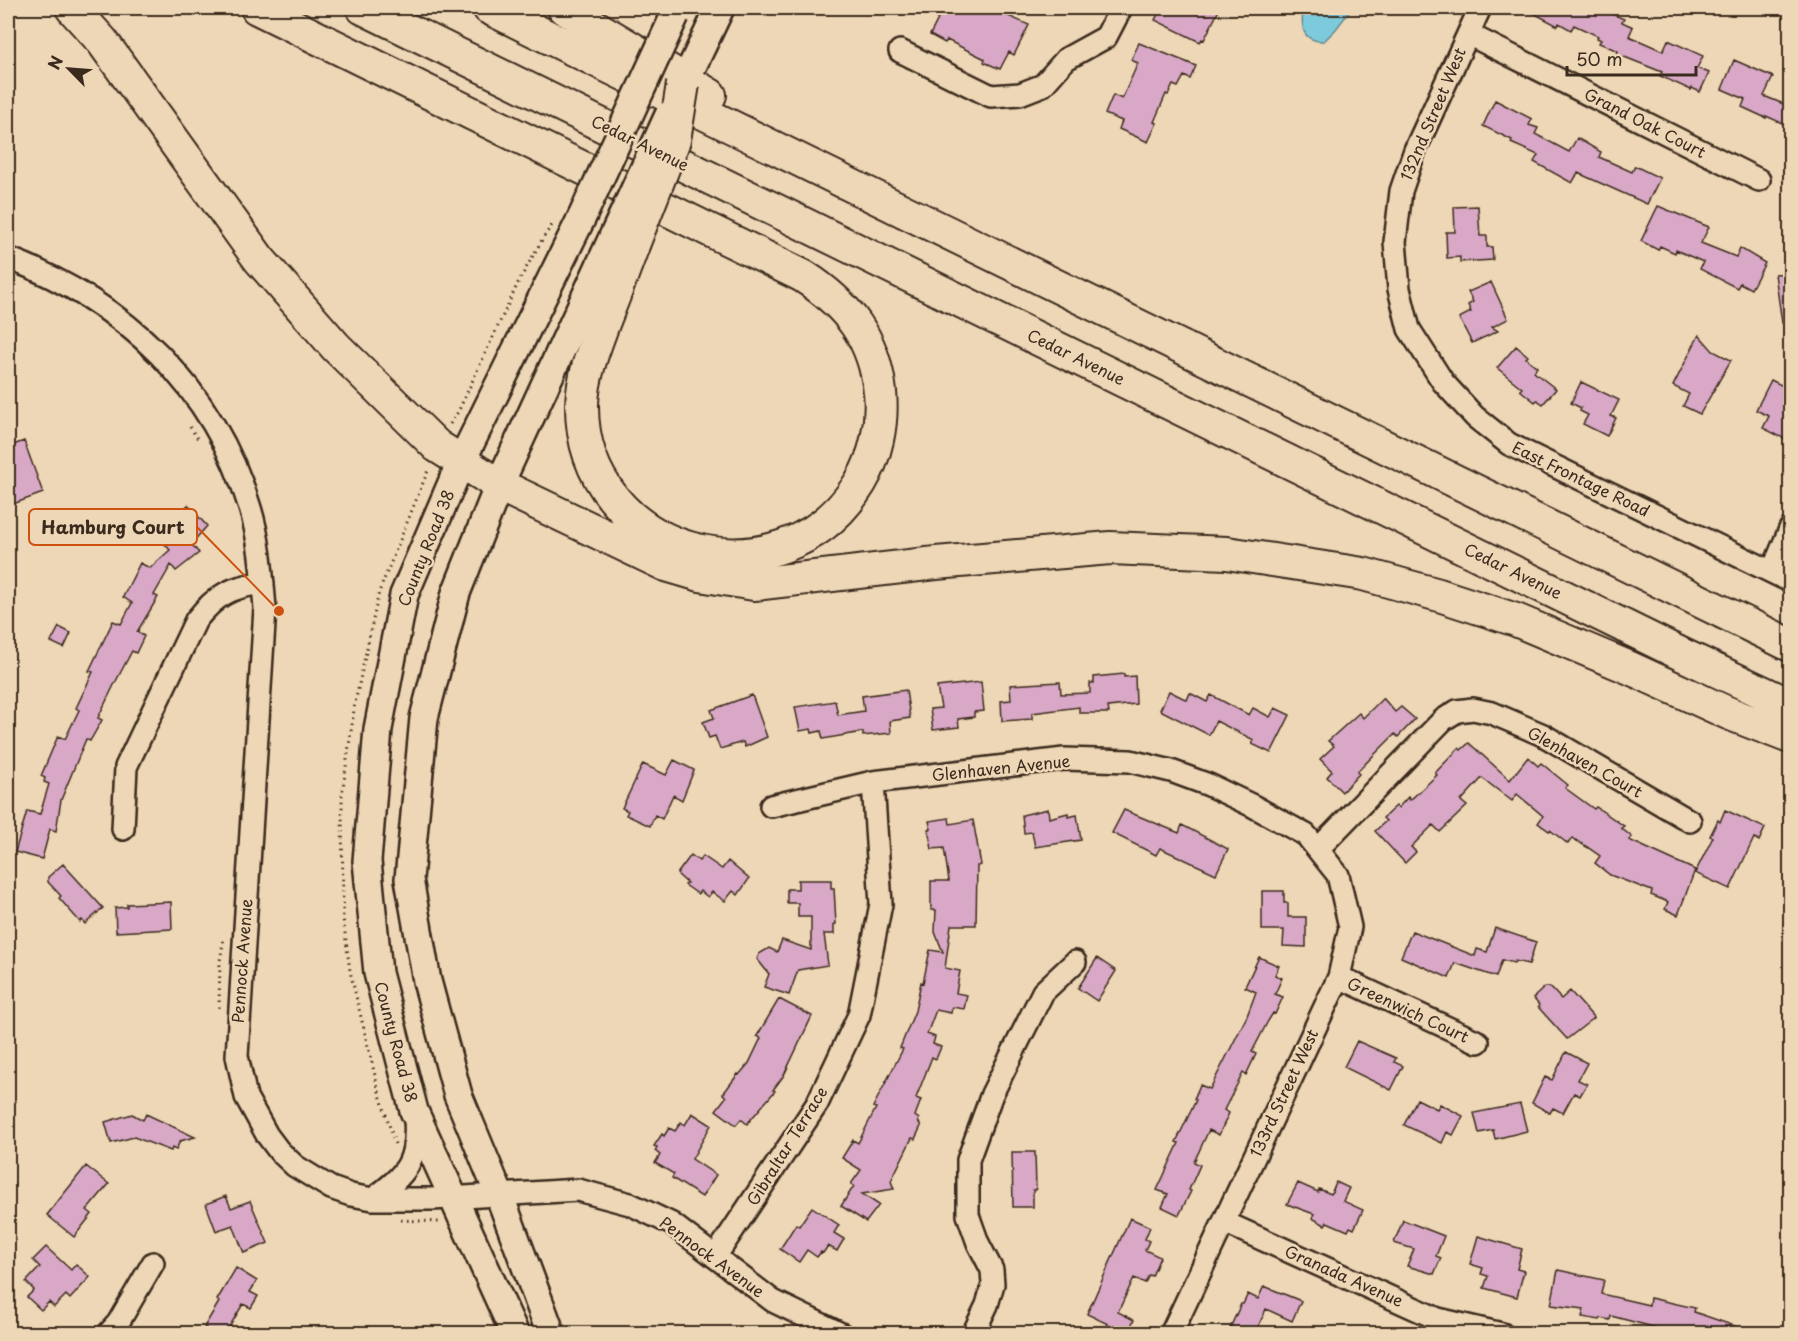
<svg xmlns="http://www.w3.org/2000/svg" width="1798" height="1341" viewBox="0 0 1798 1341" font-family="'Playpen Sans',sans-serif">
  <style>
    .water { fill: #7dcadc; stroke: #638a90; stroke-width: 1.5 }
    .building { fill: #d8a8c6; stroke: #3b2a1e; stroke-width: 1.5 }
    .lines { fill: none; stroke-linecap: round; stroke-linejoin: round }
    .minor-casing { stroke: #3b2a1e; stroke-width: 26 }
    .major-casing { stroke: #3b2a1e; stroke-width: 32 }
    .highway-casing { stroke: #3b2a1e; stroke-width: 36 }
    .path { stroke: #3b2a1e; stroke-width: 3; stroke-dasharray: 1.5 4.5; stroke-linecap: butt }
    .minor { stroke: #edd7b6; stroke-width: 21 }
    .major { stroke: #edd7b6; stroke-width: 27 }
    .highway { stroke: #edd7b6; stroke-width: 32 }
    .major-bridge-casing { stroke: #3b2a1e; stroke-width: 32; stroke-linecap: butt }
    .highway-bridge-casing { stroke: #3b2a1e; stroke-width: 36; stroke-linecap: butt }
    .major-bridge { stroke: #edd7b6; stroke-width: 27 }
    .highway-bridge { stroke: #edd7b6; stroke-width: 32 }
    .labels { text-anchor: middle; stroke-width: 5; stroke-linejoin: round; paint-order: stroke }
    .street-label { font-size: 16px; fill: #3b2a1e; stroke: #edd7b6 }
    .leader { fill: none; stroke: #ce520f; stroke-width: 2 }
    .callout-dot { fill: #ce520f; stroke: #edd7b6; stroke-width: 2 }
    .callout { fill: #edd7b6; stroke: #ce520f; stroke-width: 2 }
    .callout-label { font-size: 18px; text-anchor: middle; font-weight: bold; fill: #3b2a1e }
  </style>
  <rect width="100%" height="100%" fill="#edd7b6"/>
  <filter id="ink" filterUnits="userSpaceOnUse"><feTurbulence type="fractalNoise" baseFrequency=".0167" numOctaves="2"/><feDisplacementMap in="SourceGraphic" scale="12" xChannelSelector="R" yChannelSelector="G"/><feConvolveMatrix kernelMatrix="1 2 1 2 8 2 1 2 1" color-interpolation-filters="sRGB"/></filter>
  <g filter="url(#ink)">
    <path class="water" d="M1303,8H1352L1336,29L1324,41C1301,42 1301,26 1303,8Z"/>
    <path class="building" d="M916,8H990L1029,25L1014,55L1009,52L1000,69L984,62L985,59L947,40L945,43L930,35L938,19Z
      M1161,8H1220L1204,40L1202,39L1200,42L1155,20Z
      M1524,8H1590L1602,13L1603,10L1624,19L1622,22L1633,27L1629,36L1663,51L1668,40L1703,56L1697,68L1709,73L1700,92L1692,88L1691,90L1660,76L1662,72L1617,54L1618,51L1599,43L1601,40L1597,38L1598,36L1574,25L1571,30L1559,23L1558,26Z
      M1139,43L1196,66L1190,79L1184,76L1178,87L1173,85L1168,95L1166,94L1154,122L1157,123L1148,142L1119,129L1122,121L1105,114L1113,95L1122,99L1138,63L1131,60Z
      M1734,60L1773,77L1764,96L1791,107V127L1766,116V118L1742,107L1745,99L1722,89Z
      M1495,100L1532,119L1529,125L1538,128L1535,134L1569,152L1577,138L1601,152L1599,157L1632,172L1635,166L1660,178L1647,204L1578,173L1572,183L1534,162L1538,155L1511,143L1512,140L1483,126Z
      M1478,206L1480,236H1487V247H1492L1493,260L1460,262V257L1447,258L1446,232H1455L1454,207Z
      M1658,206L1709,227L1701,243L1736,257L1740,248L1765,263L1751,289L1740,283L1737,288L1700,269L1703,262L1676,250L1675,253L1660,246L1658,250L1641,241Z
      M1791,273V322L1782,323L1775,274Z
      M1491,282L1508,319L1492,327L1498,331L1472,343L1459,318L1471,312L1468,305L1473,302L1468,292Z
      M1699,335L1713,351L1731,360L1700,414L1683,406L1689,394L1673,386Z
      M1516,346L1528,356L1526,358L1537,367L1534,372L1556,389L1543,404L1537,400L1535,402L1520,390L1522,388L1497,368Z
      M1771,380L1791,390V433L1787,440L1763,428L1769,416L1756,410Z
      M1581,382L1619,400L1611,416L1616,418L1607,436L1583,424L1588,415L1580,411L1581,408L1571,403Z
      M24,441L43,493L13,504L8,489V447Z
      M188,505L207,526L191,544L199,553L176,571L171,565L154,595L158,597L137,632L144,636L136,653L132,651L115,683L98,718L102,720L90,741L86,739L61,800L56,831L50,829L42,859L15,852L27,811L40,814L49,784L44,782L45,778L41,776L58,736L65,739L79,710L76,708L93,672L89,671L113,621L121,624L132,603L123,597L140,563L150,568L170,550L154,532L178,511L180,512Z
      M59,627L71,633L64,648L51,642Z
      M1124,674V677L1135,676L1136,704L1108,707L1109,713H1079V707L1032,713V719L1002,721L1001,701L1011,700L1010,685L1060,682L1061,694L1090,693V683H1094V677Z
      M981,682L984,711L974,712V717L958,719L959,727L933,730L930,709L941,708L937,687Z
      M906,690L910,718L890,721L891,733L863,736V732L823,739L821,731L812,733L811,729L800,731L795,707L835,701L838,715L864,711L862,696Z
      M1169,691L1187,700L1190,693L1207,702L1211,695L1249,715L1253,708L1270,717L1275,708L1290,715L1271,753L1252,744L1254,740L1216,721L1209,735L1160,710Z
      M752,695L767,737L745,747L743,742L720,749L715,736L709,738L703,722L714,718L711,710Z
      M1383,698L1395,712L1401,707L1415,719L1398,737L1395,734L1357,772L1359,774L1342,792L1327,777L1332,771L1320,759L1334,746L1328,741L1359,713L1363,718Z
      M1469,743L1510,780L1528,757L1538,766L1541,763L1568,785L1565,788L1594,809L1596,807L1624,826L1621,828L1632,837L1629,840L1695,870L1678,915L1665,909L1668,902L1651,895L1652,891L1610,875L1595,863L1600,856L1587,847L1572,838L1568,844L1550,830L1549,831L1538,823L1543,816L1517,794L1512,801L1482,778L1461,801L1467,806L1440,832L1433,825L1411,847L1416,852L1405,863L1375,831L1386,821L1383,818L1396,806L1398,808L1408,797L1410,800L1421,790L1437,775L1435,773L1459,748L1461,750Z
      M674,760L694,770L682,800L673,795L662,819L655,815L650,826L626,815L628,811L622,808L643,764L666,775Z
      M1048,809L1049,818L1068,813V817L1077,815L1081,840L1035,847L1032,832L1024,833L1022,815Z
      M1124,810L1179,833L1182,825L1228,849L1216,874L1160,848L1156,855L1112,833Z
      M1725,810L1765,828L1759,841L1754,838L1730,889L1695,873L1713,837L1710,836L1718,820L1720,822Z
      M949,818L950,824L973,820L981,865L977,866L976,925H951L945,968L960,971L956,993L967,995L964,1009L952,1007L951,1013L936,1010L927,1034L935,1037L933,1044L941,1047L936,1059L932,1057L916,1098L921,1100L915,1116L919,1119L918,1121L921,1126L915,1139L912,1138L891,1181L894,1189L862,1194L879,1205L866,1222L841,1206L854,1186L851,1184L861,1170L842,1158L853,1140L858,1143L876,1108L873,1107L903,1049L900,1048L915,1011L921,982L923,983L930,950L943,952L935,932L936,910H931V881H949L944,848L932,849L928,829H931L929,821Z
      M691,855L699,861L703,856L722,869L728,861L749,879L738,895L733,891L725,901L712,892L708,897L700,891L698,894L685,885L687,883L677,874Z
      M63,864L103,908L85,924L82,920L80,922L59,898L61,896L48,882V877Z
      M798,880H831V888H834L836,924H834V934H824L828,965L798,970L789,995L764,987L769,974L757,959L759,954L769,948L777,952L782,940L811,950V917H798V903H787V889H798Z
      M1262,891H1284V903H1288V917H1306V947L1283,946L1284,930H1262Z
      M171,902L172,929L116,932L115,908L127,907V904Z
      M1495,928L1536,942L1529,964L1515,961L1514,963L1502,960L1496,977L1455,963L1449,978L1401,957L1412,931L1475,956L1477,949L1487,952Z
      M1259,957L1279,966L1275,975L1282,978L1275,994L1283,997L1275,1014L1273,1013L1268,1021L1252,1052L1256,1054L1246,1075L1243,1073L1224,1110L1229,1113L1219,1135L1209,1130L1194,1162L1200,1165L1189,1190L1191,1191L1179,1215L1162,1207L1168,1194L1157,1190L1179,1143L1176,1142L1196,1100L1194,1099L1200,1085L1210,1089L1247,1016L1256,992L1245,987Z
      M1097,958L1116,971L1097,1001L1078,988Z
      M1545,987H1550L1561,999L1570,991L1594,1018L1567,1039L1538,1007L1539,1005L1533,998Z
      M779,999L812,1016L784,1075L773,1090L775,1091L747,1124L741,1119L736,1125L716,1110L726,1097L723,1094L738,1074L739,1075L749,1063L761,1038L757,1036Z
      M1357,1041L1396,1058L1394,1062L1403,1066L1391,1090L1344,1067Z
      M1566,1052L1587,1063L1578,1080L1587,1084L1580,1096L1574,1093L1563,1113L1553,1108L1550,1113L1532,1103L1545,1077L1552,1080Z
      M1417,1099L1437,1109L1440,1104L1463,1116L1453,1135L1447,1132L1442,1143L1404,1125Z
      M1520,1104L1527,1131L1495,1139L1493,1130L1479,1133L1474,1113Z
      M692,1113L711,1125L692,1159L716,1175L702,1197L672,1178L674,1174L655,1163L660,1155L655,1151L657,1147L654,1146L662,1134L664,1136L669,1128L675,1131L681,1122L685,1125Z
      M132,1114L143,1120L146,1114L195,1137L180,1141L176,1150L172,1148L171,1151L134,1137L111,1143L105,1122Z
      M1012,1152H1035L1036,1190H1033V1207H1013Z
      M86,1166L109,1184L87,1210L92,1214L74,1237L47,1215Z
      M1336,1182L1349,1188L1343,1201L1363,1210L1354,1229L1350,1227L1348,1231L1327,1222L1325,1225L1312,1218L1314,1214L1287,1204L1298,1183L1318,1192L1319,1189L1331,1194Z
      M226,1196L231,1208L250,1201L268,1243L244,1253L233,1225L216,1231L206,1204Z
      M812,1207L839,1225L834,1233L844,1239L837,1251L828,1246L823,1253L821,1252L817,1257L807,1250L799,1262L780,1249L796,1224L799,1226Z
      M1130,1218L1150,1227L1145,1239L1149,1241L1145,1250L1160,1257L1152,1276L1149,1275L1145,1283L1134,1278L1118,1312L1134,1320L1127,1334H1103L1108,1324L1087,1314Z
      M1403,1220L1444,1236L1436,1256L1441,1258L1434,1274L1407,1266L1414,1249L1394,1243Z
      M1478,1236L1522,1249L1517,1269L1524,1271L1517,1297L1484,1288L1488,1276L1481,1274L1483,1268L1470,1264Z
      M46,1247L71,1270L76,1264L90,1277L70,1299L66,1295L54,1307L49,1302L41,1310L27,1297L34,1290L26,1282L40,1267L33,1260Z
      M236,1268L257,1281L250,1292L258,1296L251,1308L243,1304L225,1334H215L204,1327L219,1302L217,1300Z
      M1558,1270L1604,1280L1601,1294L1649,1305L1650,1298L1695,1308L1694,1312L1749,1331V1334H1680L1611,1316L1610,1320L1601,1318L1600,1320L1582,1317L1584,1309L1551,1305Z
      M1264,1286L1301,1301L1292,1321L1266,1309L1255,1334H1241L1230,1328L1241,1304H1243L1248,1294L1258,1299Z"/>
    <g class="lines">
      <g class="minor-casing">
        <path id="minor" d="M1480,8L1415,150L1401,191L1395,242L1399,289L1409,329L1443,382L1475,417L1509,444L1790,581
          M1468,34L1759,180
          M900,51L991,96L1020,94L1043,85L1066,59L1106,37L1121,8
          M8,258C125,303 213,386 250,508C260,540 262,574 265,608L237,1056L246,1097L267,1135L279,1151L295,1166L331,1188L351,1195L373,1199H432L578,1190L630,1204L672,1224L773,1301L841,1334
          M1772,572L1790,529
          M771,806L873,782L1064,759L1130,761L1171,771L1209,785L1253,806L1306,835L1338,875L1350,927L1339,977L1171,1334
          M123,829L126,767L196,620C216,595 231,587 263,583
          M1318,849L1443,720L1457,711L1473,709L1492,713L1543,735L1690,821
          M1339,977L1478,1042
          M373,1199C407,1173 418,1162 415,1118
          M1224,1222L1438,1319L1502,1334
          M715,1257L817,1104L859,1015L881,904L873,782
          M108,1334L118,1323L153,1263
          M973,1334L987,1305L993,1284L992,1270L978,1243L968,1215V1160L992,1094L1043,992L1075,962"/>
      </g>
      <g class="major-casing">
        <path id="major" d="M689,73L720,8
          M515,1334L414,1111L378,973L367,861L378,729L404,595L461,462L582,217
          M551,1334L499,1194L458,1095L427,981L409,879L424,718L456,593L499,485L614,235"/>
      </g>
      <g class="highway-casing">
        <path id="highway" d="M72,8L102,41L259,259L336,347L437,446L499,485L666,565L700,575L754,584L936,563L1110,548L1227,553L1363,574L1439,595L1516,620L1630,668L1728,713L1790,737
          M257,8L803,276C848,305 874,338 880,392C883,423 876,457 860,483C782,611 580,556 582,404C583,375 594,348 604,321C614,296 624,270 633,245
          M363,8L1683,655L1790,705
          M489,8L1790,645
          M564,8L710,95"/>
      </g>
      <path class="path" d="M450,424L458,412L518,283L543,238L552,225
        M190,427L198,439
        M219,1008L220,961L224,937
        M395,1144L378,1088L350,971L343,918L342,795L355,703L379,592L429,468
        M401,1220L439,1222"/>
      <use href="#minor" class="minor"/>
      <use href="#major" class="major"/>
      <use href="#highway" class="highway"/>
      <g class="major-bridge-casing">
        <path id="major-bridge" d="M582,217L675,15
          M614,235L669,115"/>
      </g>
      <g class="highway-bridge-casing">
        <path id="highway-bridge" d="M633,245L674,140L683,84"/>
      </g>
      <use href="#major-bridge" class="major-bridge"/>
      <use href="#highway-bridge" class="highway-bridge"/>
    </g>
  </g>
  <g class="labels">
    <g class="street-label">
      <text transform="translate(1433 114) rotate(-67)" y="6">132nd Street West</text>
      <text transform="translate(1645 123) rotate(27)" y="6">Grand Oak Court</text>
      <text transform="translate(640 143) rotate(26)" y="6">Cedar Avenue</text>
      <text transform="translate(1076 357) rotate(26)" y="6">Cedar Avenue</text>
      <text transform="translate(1581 479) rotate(26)" y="6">East Frontage Road</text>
      <text transform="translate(426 548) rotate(-68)" y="6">County Road 38</text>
      <text transform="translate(1513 571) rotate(26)" y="6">Cedar Avenue</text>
      <text transform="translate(1585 762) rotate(29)" y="6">Glenhaven Court</text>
      <text transform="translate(1001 768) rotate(-6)" y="6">Glenhaven Avenue</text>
      <text transform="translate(242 961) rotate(-86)" y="6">Pennock Avenue</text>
      <text transform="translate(1408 1010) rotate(25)" y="6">Greenwich Court</text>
      <text transform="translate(396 1042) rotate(75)" y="6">County Road 38</text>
      <text transform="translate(1284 1093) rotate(-65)" y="6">133rd Street West</text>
      <text transform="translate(787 1146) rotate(-58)" y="6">Gibraltar Terrace</text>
      <text transform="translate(712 1257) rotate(36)" y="6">Pennock Avenue</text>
      <text transform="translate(1344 1276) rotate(24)" y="6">Granada Avenue</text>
    </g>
  </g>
  <path class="leader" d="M279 611L197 527"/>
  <circle class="callout-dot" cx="279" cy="611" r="6"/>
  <rect class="callout" x="29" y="509" width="168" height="36" rx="6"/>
  <g class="callout-label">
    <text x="113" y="534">Hamburg Court</text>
  </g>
  <rect width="1798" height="1341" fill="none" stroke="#edd7b6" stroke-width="30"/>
  <rect x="15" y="15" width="1768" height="1311" fill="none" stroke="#3b2a1e" stroke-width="2" filter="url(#ink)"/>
  <g transform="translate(69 69) rotate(295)" stroke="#edd7b6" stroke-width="4.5" paint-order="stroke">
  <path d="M0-4.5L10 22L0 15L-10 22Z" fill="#3b2a1e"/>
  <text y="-9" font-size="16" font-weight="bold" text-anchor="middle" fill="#3b2a1e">N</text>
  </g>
  <path d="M1567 66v9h129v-9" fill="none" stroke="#3b2a1e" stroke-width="3"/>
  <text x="1576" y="66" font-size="18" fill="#3b2a1e" stroke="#edd7b6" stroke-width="4.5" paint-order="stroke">50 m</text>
</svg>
